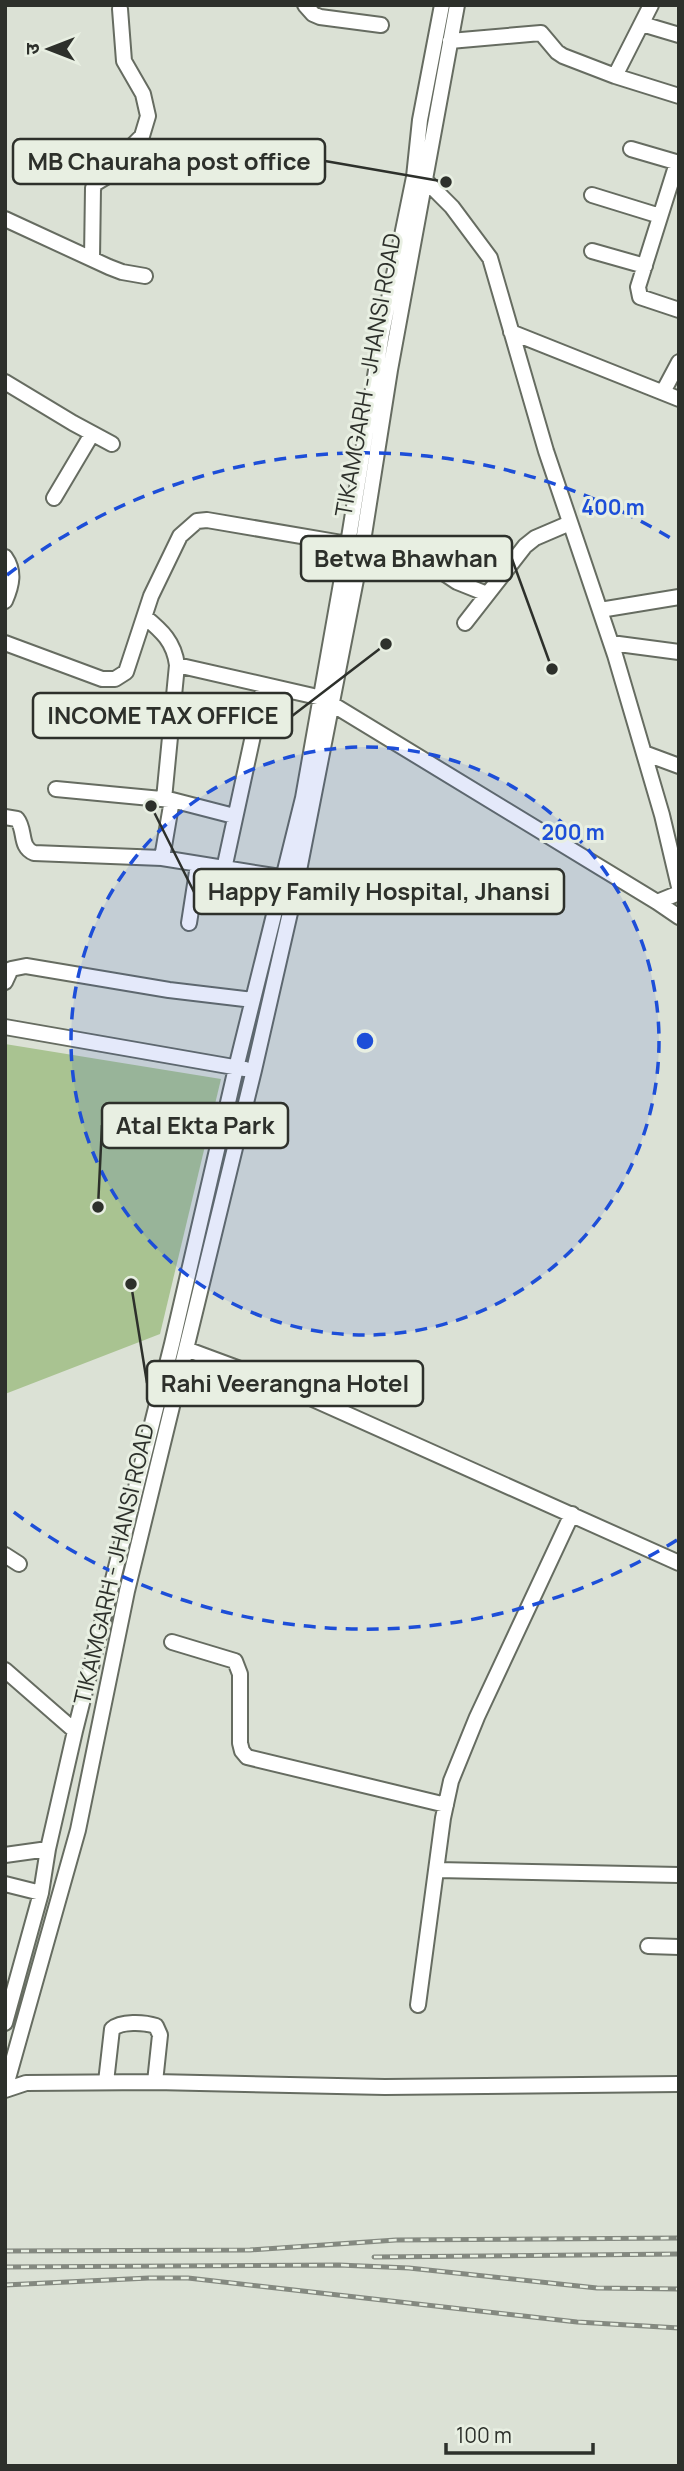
<svg xmlns="http://www.w3.org/2000/svg" width="684" height="2471" viewBox="0 0 684 2471" font-family="Manrope,'Noto Sans Devanagari',sans-serif">
  <style>
    .green { fill: #a9c391 }
    .lines { fill: none; stroke-linecap: round; stroke-linejoin: round }
    .minor-casing { stroke: #666c61; stroke-width: 18 }
    .minor { stroke: #fff; stroke-width: 14 }
    .rail-casing { stroke: #848980; stroke-width: 5 }
    .rail { stroke: #e8efe2; stroke-width: 2.5; stroke-dasharray: 8; stroke-linecap: butt }
    .ring { fill: none; stroke: #1d4ed8; stroke-width: 3.5; stroke-dasharray: 12 9 }
    .labels { text-anchor: middle; stroke-width: 6; stroke-linejoin: round; paint-order: stroke }
    .street-label { font-size: 23px; fill: #2d302b; stroke: #e8efe2 }
    .centre { fill: #1d4ed8; stroke: #e8efe2; stroke-width: 3.5 }
    .ring-label { font-size: 21px; text-anchor: middle; font-weight: bold; fill: #1d4ed8; stroke: #e8efe2; stroke-width: 6; stroke-linejoin: round; paint-order: stroke }
    .leader { fill: none; stroke: #2d302b; stroke-width: 2.5 }
    .callout-dot { fill: #2d302b; stroke: #e8efe2; stroke-width: 2.5 }
    .callout { fill: #e8efe2; stroke: #2d302b; stroke-width: 2.5 }
    .callout-label { font-size: 24px; text-anchor: middle; font-weight: bold; fill: #2d302b }
  </style>
  <rect width="100%" height="100%" fill="#dbe1d5"/>
  <path class="green" d="M5,1044L221,1079L160,1334L5,1394Z"/>
  <g class="lines">
    <g class="minor-casing">
      <path id="minor" d="M305,5L313,14L320,17L381,25
        M642,24L679,35
        M450,41L541,33L557,52L563,56L615,76L679,96
        M615,76L651,5
        M631,149L679,163
        M677,163L638,287L640,297L679,310
        M418,179L425,180L452,207L490,258L546,451L615,655L662,815L679,887
        M592,195L660,216
        M5,219L109,267L122,272L145,276
        M592,251L645,266
        M92,259L93,188L96,183L116,171L128,150L142,136L148,116L143,94L124,61L120,9
        M511,332L679,399
        M5,382L73,423L112,444
        M663,392L679,362
        M54,498L92,434
        M361,554L439,570L457,582L487,594
        M5,557C15,571 12,585 5,601
        M600,610L679,597
        M145,617C162,631 174,642 177,665L164,799
        M465,623L525,546L535,538L570,523
        M5,643L102,679H115L126,672L151,596L180,536L197,521L207,520L348,544
        M611,643L679,652
        M177,665L322,698L657,902L679,893
        M644,753L679,766
        M56,789L172,800L162,858
        M172,800L234,816
        M5,817L17,819C26,830 19,847 34,853L162,858L293,879
        M224,869L264,685
        M657,902L679,917
        M189,923L198,865
        M5,982L11,969L26,966L169,990L253,1000
        M5,1027L245,1069
        M186,1349L275,1382L679,1563
        M5,1555L19,1564
        M172,1642L235,1661L240,1674V1743L242,1751L247,1757L446,1805
        M5,1670L75,1731
        M5,1855L48,1849
        M437,1870L679,1875
        M5,1884L41,1893
        M648,1946L679,1947
        M418,2005L443,1818L451,1781L477,1717L572,1514
        M5,2023L41,1893L48,1849L75,1731L172,1344L236,1068L303,798L348,544L382,333L414,177L420,120L442,5
        M106,2082L112,2029C121,2021 144,2022 156,2026L160,2035L155,2082
        M5,2089L78,1830L127,1591L254,1070L295,891L361,554L390,370L457,5
        M5,2090L26,2083L155,2082L385,2087L679,2084"/>
    </g>
    <use href="#minor" class="minor"/>
    <g class="rail-casing">
      <path id="rail" d="M5,2251L250,2250L396,2240L679,2238
        M374,2257L679,2254
        M5,2267L339,2265L409,2268L597,2288L679,2289
        M5,2285L149,2278H188L577,2322L679,2328"/>
    </g>
    <use href="#rail" class="rail"/>
  </g>
  <circle cx="365" cy="1041" r="294" fill="#1d4ed8" fill-opacity=".12"/>
  <g class="ring">
    <circle cx="365" cy="1041" r="294"/>
    <path d="M677 1540A588 588 0 0 1 7 1507M7 575A588 588 0 0 1 677 542"/>
  </g>
  <g class="labels">
    <g class="street-label">
      <text transform="translate(368 375) rotate(-80)" y="8">TIKAMGARH - JHANSI ROAD</text>
      <text transform="translate(114 1564) rotate(-77)" y="8">TIKAMGARH - JHANSI ROAD</text>
    </g>
  </g>
  <circle cx="365" cy="1041" r="10" class="centre"/>
  <g class="ring-label">
    <text x="613" y="515">400 m</text>
    <text x="573" y="840">200 m</text>
  </g>
  <path class="leader" d="M446 182L325 161M552 669L512 559M386 644L292 716M151 806L194 892M98 1207L102 1125M131 1284L147 1383"/>
  <g class="callout-dot">
    <circle cx="446" cy="182" r="7"/>
    <circle cx="552" cy="669" r="7"/>
    <circle cx="386" cy="644" r="7"/>
    <circle cx="151" cy="806" r="7"/>
    <circle cx="98" cy="1207" r="7"/>
    <circle cx="131" cy="1284" r="7"/>
  </g>
  <g class="callout">
    <rect x="13" y="139" width="312" height="45" rx="7"/>
    <rect x="301" y="536" width="211" height="45" rx="7"/>
    <rect x="33" y="693" width="259" height="45" rx="7"/>
    <rect x="194" y="869" width="370" height="45" rx="7"/>
    <rect x="102" y="1103" width="186" height="45" rx="7"/>
    <rect x="147" y="1361" width="276" height="45" rx="7"/>
  </g>
  <g class="callout-label">
    <text x="169" y="170">MB Chauraha post office</text>
    <text x="406" y="567">Betwa Bhawhan</text>
    <text x="163" y="724">INCOME TAX OFFICE</text>
    <text x="379" y="900">Happy Family Hospital, Jhansi</text>
    <text x="195" y="1134">Atal Ekta Park</text>
    <text x="285" y="1392">Rahi Veerangna Hotel</text>
  </g>
  <rect width="684" height="2471" fill="none" stroke="#2d302b" stroke-width="14"/>
  <g transform="translate(49 49) rotate(270)" stroke="#e8efe2" stroke-width="5" paint-order="stroke">
  <path d="M0-5L12 26L0 18L-12 26Z" fill="#2d302b"/>
  <text y="-10" font-size="19" font-weight="bold" text-anchor="middle" fill="#2d302b">उ</text>
  </g>
  <path d="M446 2443v10h147v-10" fill="none" stroke="#2d302b" stroke-width="3.5"/>
  <text x="456" y="2443" font-size="21" fill="#2d302b" stroke="#e8efe2" stroke-width="5" paint-order="stroke">100 m</text>
</svg>
